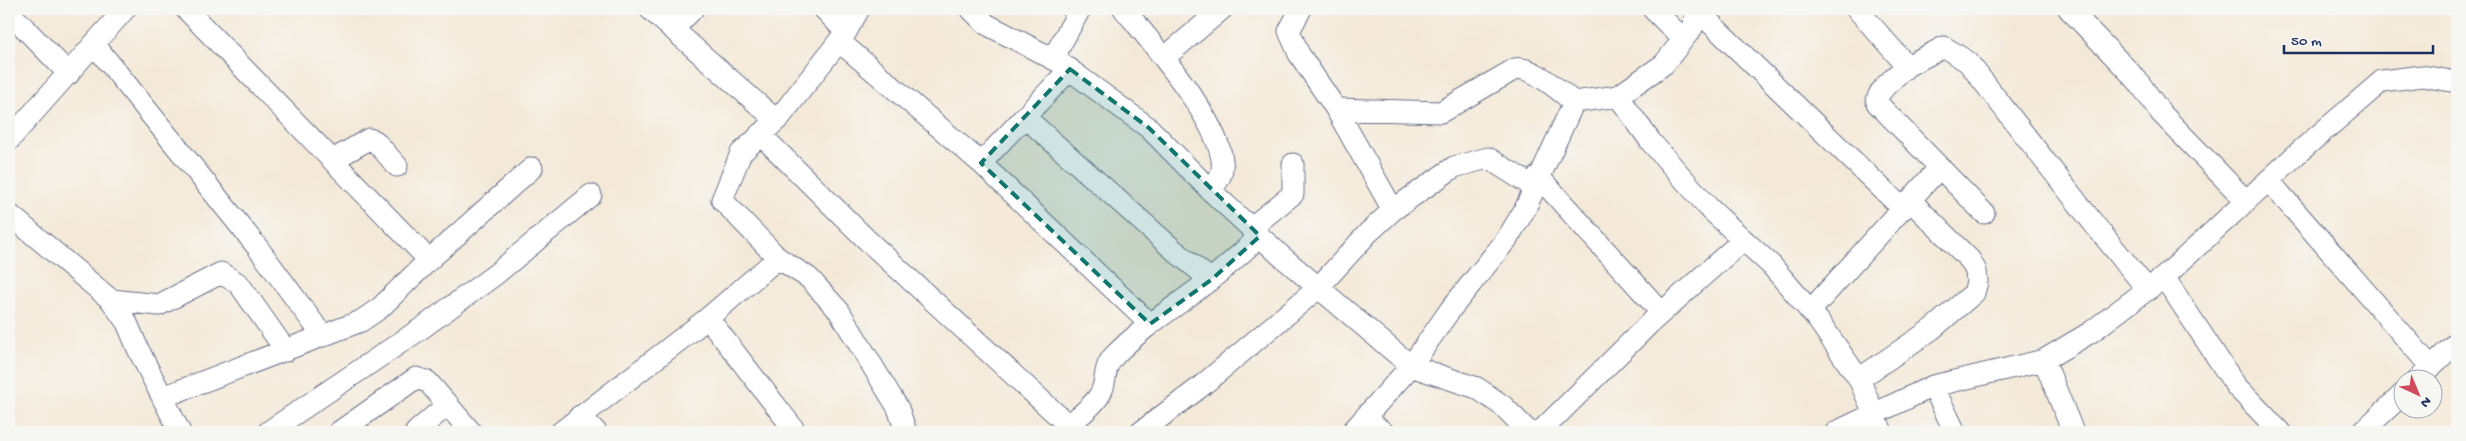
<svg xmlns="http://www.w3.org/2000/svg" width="2466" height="441" viewBox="0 0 2466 441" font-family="'Gochi Hand',sans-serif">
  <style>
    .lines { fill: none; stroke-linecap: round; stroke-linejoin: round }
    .minor-casing { stroke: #677089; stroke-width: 23 }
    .minor { stroke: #fff; stroke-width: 21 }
    .marked { fill: #0f766e; fill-opacity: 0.2; stroke: #0f766e; stroke-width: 4; stroke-dasharray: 10 6; stroke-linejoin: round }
  </style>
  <rect width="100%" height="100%" fill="#f6f6f2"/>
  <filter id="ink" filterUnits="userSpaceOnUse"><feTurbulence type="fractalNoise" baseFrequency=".02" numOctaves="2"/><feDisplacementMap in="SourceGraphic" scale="10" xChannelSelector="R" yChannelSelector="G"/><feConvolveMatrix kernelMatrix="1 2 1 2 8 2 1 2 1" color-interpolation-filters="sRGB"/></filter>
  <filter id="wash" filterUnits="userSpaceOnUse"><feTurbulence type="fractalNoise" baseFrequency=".0096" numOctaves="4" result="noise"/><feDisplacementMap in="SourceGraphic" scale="20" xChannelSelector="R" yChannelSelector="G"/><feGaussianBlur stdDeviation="1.12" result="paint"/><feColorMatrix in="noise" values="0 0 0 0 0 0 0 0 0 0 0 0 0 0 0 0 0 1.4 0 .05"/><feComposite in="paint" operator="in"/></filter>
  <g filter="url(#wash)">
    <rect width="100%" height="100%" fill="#f4e9d8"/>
  </g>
  <g filter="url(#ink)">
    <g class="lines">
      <g class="minor-casing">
        <path id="minor" d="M186,9L429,260
          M650,9L776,120
          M824,9L846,32
          M971,9L986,24L1059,62L1149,128L1211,191L1280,255L1411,366L1477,388L1503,406L1529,432
          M1124,9C1151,42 1217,118 1222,160C1224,173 1218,181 1211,191
          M1301,9L1289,31L1299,54L1336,109L1393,210
          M1653,9L1683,39
          M1857,9L1907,66C1898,75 1876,90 1877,103L1984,213
          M2069,9L2137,80L2161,113L2246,201
          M1698,11L1903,209
          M9,12L69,74
          M673,29L693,9
          M839,41L981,163L1150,324
          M94,44L258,248L323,336
          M1164,58L1222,9
          M1059,62L1057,51L1080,9
          M1907,66L1944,47L1968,62L2094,224L2148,290
          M1618,96L1651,142L1710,209L1772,266L1818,320L1859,379L1882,432
          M1336,109L1441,112L1515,69C1532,65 1560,92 1574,102
          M1026,118L1175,251L1211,280
          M760,134L866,239L1068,425
          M9,140L125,9
          M333,160L369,139L375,141L397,166
          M981,163L1070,69
          M1538,176L1661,312
          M2269,181L2431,367
          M9,214L111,300L127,323L138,349L180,432
          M1252,227L1293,194V164
          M778,258L809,278L839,311L898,408L906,432
          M2164,277L2236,386L2280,432
          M111,300L159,305L221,273L239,284L286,351
          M1810,311L1940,167
          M708,318L796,432
          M2044,360L2073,432
          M2419,378L2457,342
          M1859,379L1932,329L1974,293L1977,282L1976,271L1970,260L1910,200
          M1933,386L1955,432
          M163,397L361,321L380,308L429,260L532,168
          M580,416L596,432
          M1364,418L1383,432
          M268,432L422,328L496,274L591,195
          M339,432L416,378L428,382L471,432
          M416,432L448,404
          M561,432L708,318L778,258L722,200L741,153L780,117L846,32L859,9
          M1061,432C1073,420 1089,411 1099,396C1109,381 1101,369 1115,355C1144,325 1179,305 1211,279C1228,266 1244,251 1260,236
          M1141,432L1199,388L1317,289L1368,233L1393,210L1454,167L1488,158L1534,187
          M1352,432L1411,366L1450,310L1507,239L1525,209L1574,102L1618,96L1664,64L1692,28L1699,9
          M1540,432L1649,324L1743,240
          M1836,432L1933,386L2044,360L2091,332L2164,277L2299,152L2382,81L2422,76L2457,82
          M2362,432L2404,393"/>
      </g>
      <use href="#minor" class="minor"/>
    </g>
  </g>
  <path class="marked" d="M1070,69L1149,128L1260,236L1211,280L1150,324L981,163Z"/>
  <rect width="2466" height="441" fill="none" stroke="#f6f6f2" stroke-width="30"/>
  <g transform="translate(2418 394) rotate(136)"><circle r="24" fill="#f6f6f2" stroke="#9ea6b7"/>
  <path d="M0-4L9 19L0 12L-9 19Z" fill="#d1495b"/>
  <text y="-8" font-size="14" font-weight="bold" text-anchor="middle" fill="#1b2f5e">N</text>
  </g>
  <path d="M2284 45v8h149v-8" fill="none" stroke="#1b2f5e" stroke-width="2.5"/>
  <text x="2291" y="45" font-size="15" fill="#1b2f5e" stroke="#f6f6f2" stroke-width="4" paint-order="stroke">50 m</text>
</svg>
